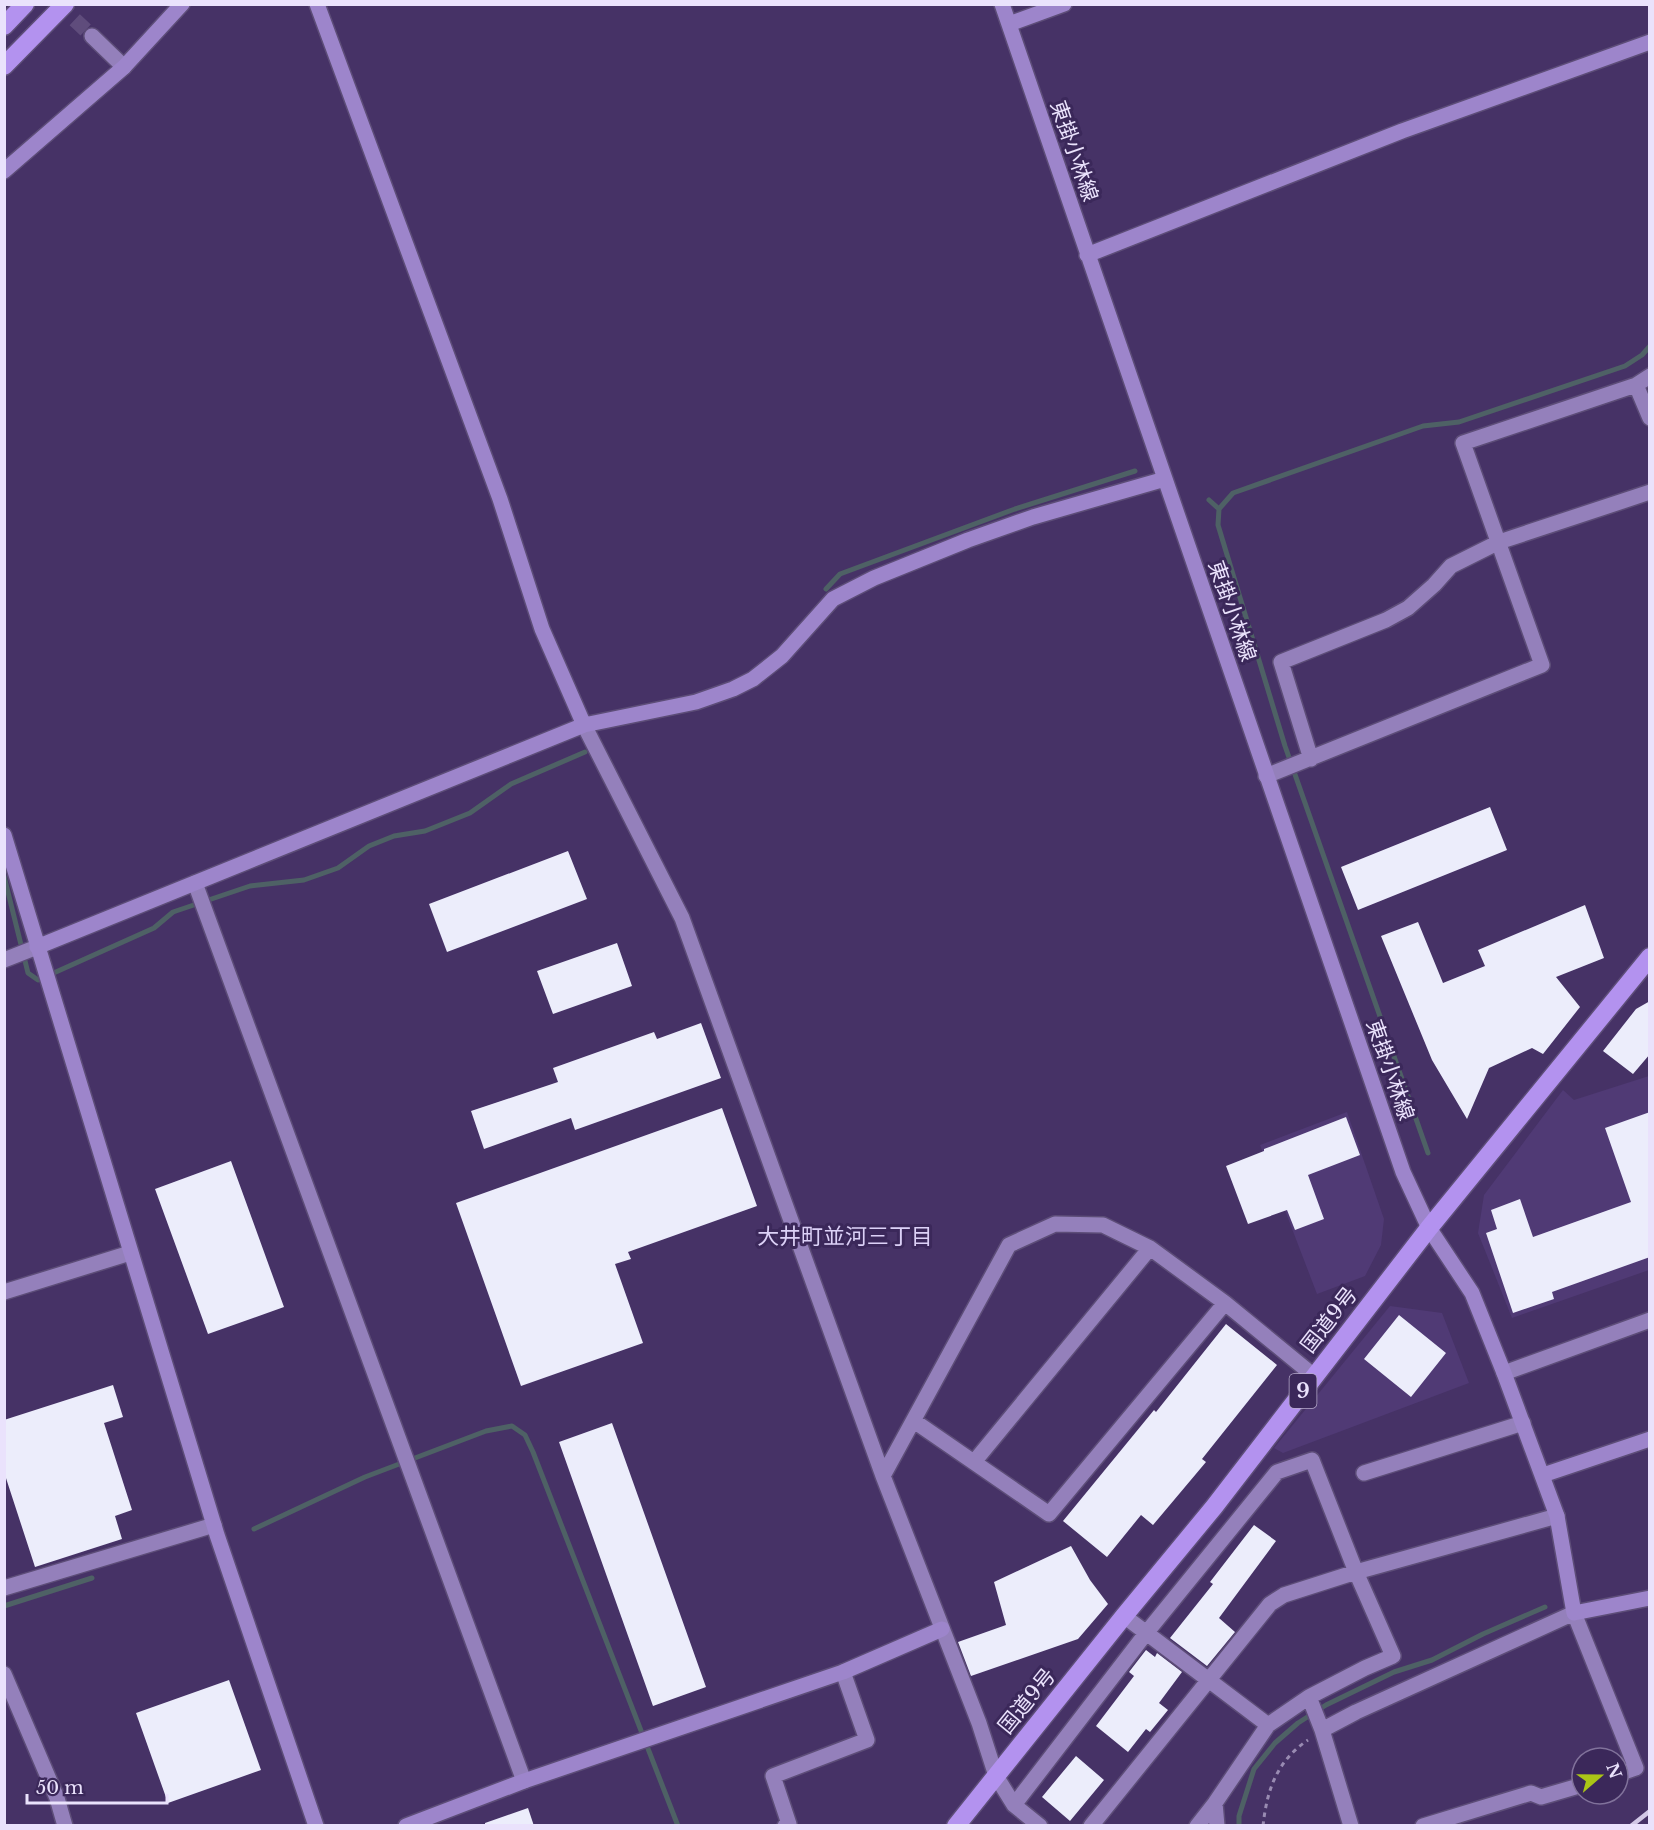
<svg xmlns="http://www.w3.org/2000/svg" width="1654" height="1830" viewBox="0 0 1654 1830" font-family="'Libre Baskerville','Noto Sans JP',serif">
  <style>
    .built { fill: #503a75 }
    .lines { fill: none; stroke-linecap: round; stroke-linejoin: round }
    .stream { stroke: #4e6165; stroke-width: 5 }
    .building { fill: #ecedfb }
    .street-tunnel { stroke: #5f4c7c; stroke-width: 15; stroke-dasharray: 15 8; stroke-linecap: butt }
    .street-casing { stroke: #5d4d78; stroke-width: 18 }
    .secondary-casing { stroke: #5d4d78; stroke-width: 18 }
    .highway-casing { stroke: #5d4d78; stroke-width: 21 }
    .path { stroke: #998bb2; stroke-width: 3; stroke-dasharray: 4.5 4.5; stroke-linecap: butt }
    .street { stroke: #9480bb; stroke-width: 15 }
    .secondary { stroke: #9d85cb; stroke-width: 15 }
    .highway { stroke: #b392ef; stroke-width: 18 }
    .rail { stroke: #d2c8e6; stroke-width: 4.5 }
    .labels { text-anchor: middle; stroke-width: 6; stroke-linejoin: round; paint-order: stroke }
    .shield { fill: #3b285a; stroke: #b6aacb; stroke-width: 1.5 }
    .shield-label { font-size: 20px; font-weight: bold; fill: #eae2fc }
    .street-label { font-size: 21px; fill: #eae2fc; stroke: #3b285a }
    .neighbourhood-label { font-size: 22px; fill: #dcd1f7; stroke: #3b285a }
  </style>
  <rect width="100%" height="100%" fill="#463266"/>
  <path class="built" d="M1649,1076V1270L1512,1318L1478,1233L1484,1195L1563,1090L1574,1100Z
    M1347,1112L1384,1219L1381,1245L1365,1276L1317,1294L1260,1145Z
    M1390,1306L1442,1313L1469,1383L1283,1453L1274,1448Z"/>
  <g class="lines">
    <path class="stream" d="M1209,500L1219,509
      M826,589L840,574L1015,509L1135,471
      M4,876L28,973L38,980L154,928L173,912L250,886L304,880L338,868L369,846L394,836L425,831L470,813L511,784L585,752
      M1428,1153L1285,746L1218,525L1219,509L1233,493L1423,426L1459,422L1625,366L1642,355L1650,346
      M254,1529L365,1477L486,1431L512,1426L525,1435L533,1452L678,1826
      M4,1606L92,1578
      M1239,1826V1816L1254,1769L1275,1743L1298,1723L1326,1705L1394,1672L1432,1660L1483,1634L1545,1607"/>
  </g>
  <path class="building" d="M1490,807L1507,850L1358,910L1341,867Z
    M568,851L587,899L447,952L429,904Z
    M1585,905L1604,958L1556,977L1580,1007L1543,1054L1532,1048L1489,1068L1467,1119L1432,1060L1381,936L1418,922L1443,983L1485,966L1478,950Z
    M617,943L632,986L553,1014L537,971Z
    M1650,1001V1054L1633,1074L1603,1051L1636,1009Z
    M701,1023L721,1078L575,1130L571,1118L484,1149L471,1111L558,1082L553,1068L654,1032L657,1039Z
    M722,1108L757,1206L628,1252L631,1259L615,1264L643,1343L521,1386L456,1203Z
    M1650,1112V1257L1552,1292L1554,1299L1513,1313L1486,1233L1497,1229L1491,1210L1520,1199L1533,1237L1631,1202L1605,1128Z
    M1346,1117L1360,1155L1308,1175L1324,1219L1295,1230L1287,1210L1248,1224L1226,1166L1264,1151V1149Z
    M231,1161L284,1307L208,1334L155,1189Z
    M1399,1315L1446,1353L1411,1397L1364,1359Z
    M1226,1324L1277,1365L1202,1459L1206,1462L1153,1525L1141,1515L1107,1557L1063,1521L1154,1410L1156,1412Z
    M113,1385L123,1417L104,1423L132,1510L115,1516L122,1539L35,1567L4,1472V1420Z
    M612,1423L706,1687L653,1706L559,1442Z
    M1254,1525L1276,1541L1219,1618L1235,1632L1207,1666L1170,1638L1213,1584L1210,1582Z
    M1071,1546L1090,1580L1108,1604L1078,1639L971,1676L958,1642L1006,1625L994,1582Z
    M1146,1650L1155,1657L1157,1653L1182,1672L1159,1703L1168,1710L1150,1732L1146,1729L1128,1752L1096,1726L1134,1676L1129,1672Z
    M229,1680L261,1770L168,1803L136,1713Z
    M1076,1756L1104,1780L1070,1821L1042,1797Z
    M528,1808L534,1826H485V1823Z"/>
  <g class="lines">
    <path class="street-tunnel" d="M58,4L92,36"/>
    <g class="street-casing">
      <path id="street" d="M92,36L124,67
        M1636,385L1650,418
        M584,725L682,918L883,1476L979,1723L996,1776L1014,1805L1040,1826
        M1311,759L1281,662L1386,620L1408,608L1434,585L1451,566L1499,542L1650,492
        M1266,776L1542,665L1463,443L1636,385L1650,376
        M195,883L524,1781
        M4,960L37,947
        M4,1292L130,1253
        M1504,1373L1650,1320
        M914,1421L1049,1514L1225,1303
        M974,1462L1150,1248
        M1364,1473L1523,1423
        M883,1476L1009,1245L1055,1224L1103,1225L1150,1248L1225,1303L1314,1376
        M4,1588L214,1525
        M1124,1616L1268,1725
        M4,1674L57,1798L65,1826
        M1309,1697L1322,1730L1351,1826
        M1322,1730L1356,1712L1574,1613L1636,1768L1618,1774
        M1215,1803L1217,1826
        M1014,1805L1147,1632L1277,1472L1312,1460L1356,1572L1393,1656L1365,1668L1309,1697L1268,1725L1215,1803L1197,1826
        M785,1826L789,1824L773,1776L867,1740L843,1672
        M1091,1826L1270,1604L1284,1595L1356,1572L1557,1516
        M1423,1826L1531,1793L1541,1797L1582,1785"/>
    </g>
    <g class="secondary-casing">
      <path id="secondary" d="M317,4L500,499L542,629L584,725
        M1002,4L1403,1172L1429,1228L1472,1293L1504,1373L1557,1516L1574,1613L1650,1598
        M1009,24L1064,4
        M4,171L124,67L182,4
        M1087,255L1402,131L1650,42
        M4,835L217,1535L316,1826
        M37,947L584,725L696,702L733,689L753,679L782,656L833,599L874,578L968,540L1033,517L1165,479
        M1543,1475L1650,1439
        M406,1826L524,1781L843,1672L942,1629"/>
    </g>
    <g class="highway-casing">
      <path id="highway" d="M4,26L25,4
        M4,66L65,4
        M956,1826L1124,1616L1214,1507L1429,1228L1650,957"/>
    </g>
    <path class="path" d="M1263,1826C1267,1789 1277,1761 1308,1740"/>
    <use href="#street" class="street"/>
    <use href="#secondary" class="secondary"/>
    <use href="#highway" class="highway"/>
    <path class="rail" d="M1631,1826L1650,1811"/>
  </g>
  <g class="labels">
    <rect class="shield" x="1289.5" y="1374" width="27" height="34" rx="4.5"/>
    <g class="shield-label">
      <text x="1303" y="1398">9</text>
    </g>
    <g class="street-label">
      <text transform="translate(1074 151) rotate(71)" y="7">東掛小林線</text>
      <text transform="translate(1232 611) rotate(71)" y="7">東掛小林線</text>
      <text transform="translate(1390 1070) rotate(71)" y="7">東掛小林線</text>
      <text transform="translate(1329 1320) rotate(-52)" y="7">国道9号</text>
      <text transform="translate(1027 1701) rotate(-51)" y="7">国道9号</text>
    </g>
    <g class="neighbourhood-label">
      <text x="845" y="1244">大井町並河三丁目</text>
    </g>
  </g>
  <rect width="1654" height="1830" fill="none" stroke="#eae2fc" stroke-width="12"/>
  <g transform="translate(1600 1776) rotate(70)"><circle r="28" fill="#3b285a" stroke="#81729b" stroke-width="1.5"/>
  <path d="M0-4.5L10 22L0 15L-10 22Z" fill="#abc616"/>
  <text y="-9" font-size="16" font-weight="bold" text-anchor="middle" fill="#eae2fc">N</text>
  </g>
  <path d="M27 1794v9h140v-9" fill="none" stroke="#eae2fc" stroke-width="3"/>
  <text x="36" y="1794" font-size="18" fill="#eae2fc" stroke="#3b285a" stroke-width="4.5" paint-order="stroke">50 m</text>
</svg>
